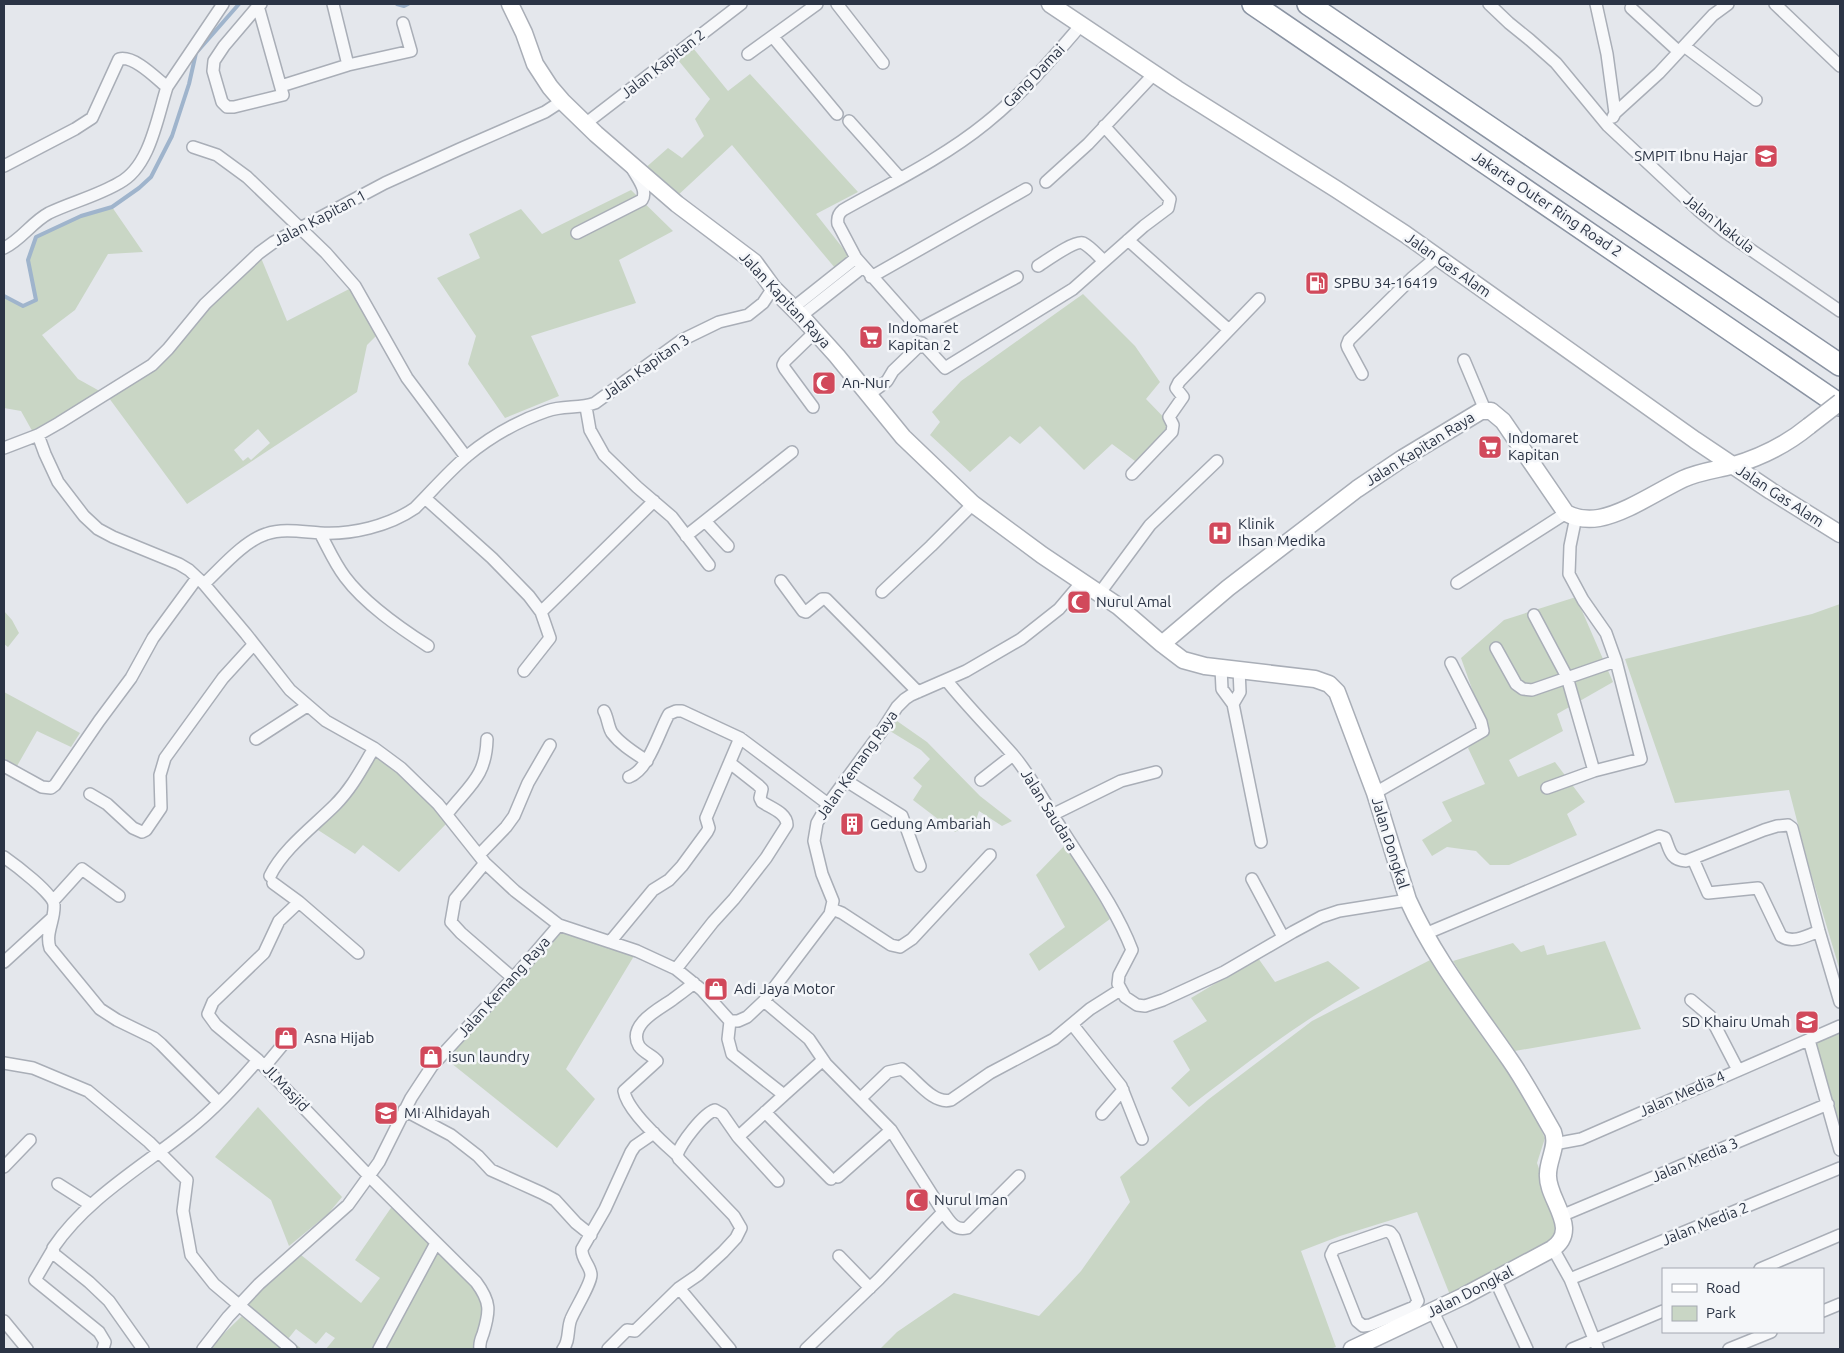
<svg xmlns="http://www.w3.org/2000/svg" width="1844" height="1353" viewBox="0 0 1844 1353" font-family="Ubuntu,sans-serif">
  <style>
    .green { fill: #c9d6c5; fill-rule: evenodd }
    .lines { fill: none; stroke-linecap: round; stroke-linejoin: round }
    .stream { stroke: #9fb4cc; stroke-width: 4 }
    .street-casing { stroke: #a9aeb7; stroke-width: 14 }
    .secondary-casing { stroke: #a9aeb7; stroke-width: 19 }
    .highway-casing { stroke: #8b94a3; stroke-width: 24 }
    .street { stroke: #f7f8fa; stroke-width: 11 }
    .secondary { stroke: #fff; stroke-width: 16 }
    .highway { stroke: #fff; stroke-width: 21 }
    .secondary-bridge-casing { stroke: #a9aeb7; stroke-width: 19; stroke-linecap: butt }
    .secondary-bridge { stroke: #fff; stroke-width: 16 }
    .labels { text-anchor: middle; stroke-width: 5; stroke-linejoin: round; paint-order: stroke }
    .street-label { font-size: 15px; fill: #2b3445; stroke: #f4f6f9 }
    .poi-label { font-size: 15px; fill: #2b3445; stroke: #f4f6f9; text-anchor: start }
  </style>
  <rect width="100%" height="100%" fill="#e4e7ec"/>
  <path class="green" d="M693,48L728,91L750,74L858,192L816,214L849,256L835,268L732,145L676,197L643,170L668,148L682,158L704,136L695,119L710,99L678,60Z
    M631,190L673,231L619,260L636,303L531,336L559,396L505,418L468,364L476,336L437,278L480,258L469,234L521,209L542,234Z
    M112,207L143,252L108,254L75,310L42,335L78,379L105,394L130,379L259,253L287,321L355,286L381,331L367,345L357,392L187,504L106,394L35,436L21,411L4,408V296L23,306L36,300L28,260L36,237L81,216ZM258,429L270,443L251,460L248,457L243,461L234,450Z
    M1083,294L1135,346L1160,382L1146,399L1176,430L1143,467L1112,444L1084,470L1040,426L1020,444L1010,436L970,472L930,435L940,422L932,412L961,381Z
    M1576,597L1613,682L1557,714L1563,731L1509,760L1518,777L1555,762L1585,802L1567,814L1577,835L1509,865H1490L1476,851L1447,847L1432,856L1422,840L1452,821L1442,802L1485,784L1468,748L1487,731L1461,658L1504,620Z
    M1840,604V971L1809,867L1789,790L1675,803L1625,659L1812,614Z
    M4,611L12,620L19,633L8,647L4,644Z
    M4,692L80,733L71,747L37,731L17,766L4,758Z
    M897,721L927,742L980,796L1012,821L1002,826L979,811L976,820L955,832L913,800L922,786L913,778L930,759L921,750L890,731Z
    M380,753L448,822L399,872L363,845L355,854L318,830Z
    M1067,843L1110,919L1039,971L1029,954L1065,927L1036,875Z
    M559,925L637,951L566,1069L595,1099L557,1148L441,1055Z
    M1605,941L1641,1029L1509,1052L1453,961L1513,943L1521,952L1544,945L1547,955Z
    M1258,958L1275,982L1328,961L1360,988C1299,1022 1244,1065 1189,1107L1171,1088L1190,1070L1173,1041L1207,1021L1191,998Z
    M1434,958L1521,1089L1545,1138L1537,1163L1559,1224L1554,1240L1450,1295L1417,1212L1340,1236L1301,1251L1336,1347L1330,1349H880L897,1332L954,1293L1039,1316L1081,1271L1130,1202L1120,1177L1209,1099L1312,1021Z
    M1840,1026V1150L1809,1040Z
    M258,1107L342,1197L328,1214L289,1246L271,1200L215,1157Z
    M395,1202L487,1297L480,1349H326L335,1338L326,1332L316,1344L296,1329L288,1339L302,1349H291L239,1306L296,1251L361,1303L380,1278L355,1260Z
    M243,1315L287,1349H208Z"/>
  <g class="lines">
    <path class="stream" d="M397,4L404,6L408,4
      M4,296L23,306L36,300L28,260L36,237L81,216L112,207L139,188L151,177L172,136L189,84L196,53L239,4"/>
    <g class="street-casing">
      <path id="street" d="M333,4L348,65L411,51L403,23
        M837,4L883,63
        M1489,4L1509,23L1530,40L1556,63L1608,126L1698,210L1725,232L1840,311
        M1596,4L1607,54L1615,113L1613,117
        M1775,4L1840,66
        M258,6L283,95L234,107H227L222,102L213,71L214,61L224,46L258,6L261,4
        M1631,8L1678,51
        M773,37L837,114
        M1684,46L1756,100
        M748,54L817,4
        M281,86L348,65
        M1615,113L1659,73L1713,15L1728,4
        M849,121L900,178
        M585,124L741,4
        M193,147L217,155L247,177L326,253L355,286L407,378L466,457
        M4,166L75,129L92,118L119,59C134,55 156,78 167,87L223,4
        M1046,182L1088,144L1154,74
        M577,233L642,200C648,190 637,178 632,168
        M1128,240L1229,330
        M4,248C21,240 32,222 49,213C72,202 97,196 119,183C150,167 157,118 167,87
        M1038,266C1046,261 1075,240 1083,243C1091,247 1098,256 1104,261
        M871,277L1026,189
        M1017,277L919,329L856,258L838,224C837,218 838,214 843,210C891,183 943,158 986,123C1022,94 1051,60 1081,25
        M793,308L856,258
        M801,316L863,267
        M1464,360L1485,410
        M1362,374L1348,348L1347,345L1349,340L1413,277L1438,256
        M868,395L887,381L893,371L922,343L945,368L1073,289L1144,226L1168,208L1170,199L1104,126
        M586,407L590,430L604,455L637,487L672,517L709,565
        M813,407L785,369L783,365L785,361L816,331
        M38,435L45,454L58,482L84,516L98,529L113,537L179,564L189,570L204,584L246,634L290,690L326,721L374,748L401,768L438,804L485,863L515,891L559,925L637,951L676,969L702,990L730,1021H738L747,1017L764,1001L830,914L833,901L822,874L814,841L817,823L828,804L881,732L897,707L905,699L911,695L966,671L1021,639L1059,609L1081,583
        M4,448L38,435L59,423L152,365L168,349L205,304L259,253L274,242L385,183L460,149L545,112L562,101
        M1132,474L1172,432L1173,425L1169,417L1183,397L1176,388L1179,382L1259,299
        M425,498L492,558L529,596L541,612L550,638L524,671
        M705,521L728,546
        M320,533C328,548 335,564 345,577C365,604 400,628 428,646
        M686,536L792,452
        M781,581L803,611L806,612L822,599H826L918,692
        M1457,583L1566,513
        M204,584C221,568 244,541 266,534C283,528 303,532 320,533C351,535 389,526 415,508C432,491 448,472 467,456C490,437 518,421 547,411C563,405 580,409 595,403L682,340L719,322L748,315L763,303L773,288
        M882,592L931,546L973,504
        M1099,594L1150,525L1217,461
        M541,612L654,501
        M1534,615L1567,677L1594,771
        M1496,648L1516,684L1523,689L1532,690L1616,661
        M1221,668L1222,689L1233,704L1261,842
        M947,681C968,707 991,730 1013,755C1032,777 1045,804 1061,828C1086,868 1115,906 1132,950L1119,975L1118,984L1125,997L1137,1005L1145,1006L1163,1000L1224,972L1293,932L1321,917L1339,911L1408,900
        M1233,704L1240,692L1239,669
        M604,711C608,718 608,727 612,733C621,745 635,753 647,761
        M256,739L307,706
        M4,766L42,787L51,788L55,785L99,721L131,678L153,638L197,578
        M629,777C649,770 659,731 669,714L676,711H682L740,738L828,804
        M845,780L902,816L920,866
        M981,780L1013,755
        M1547,788L1594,771L1641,759L1616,661L1606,633L1583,600L1569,574L1570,546L1576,517
        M1375,793L1483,731L1481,722L1451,663
        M90,794L107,804L133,828L142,832L146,830L161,808L160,775L165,758L223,678L254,644
        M447,814C468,786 486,778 487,739
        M1052,815L1121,781L1156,772
        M479,855L506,827L514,816L528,783L550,745
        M4,857C14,864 54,894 54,905C55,920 45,933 50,948L100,1009L117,1020L154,1038L161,1044L218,1102
        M1693,859L1708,893L1758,888L1781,936C1792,944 1807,936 1819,931
        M485,863L455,899L451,922L461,933L513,978
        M270,876C283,849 314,826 335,805C352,788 362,768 374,748
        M1252,879L1283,937
        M273,883L299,902L358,953
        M53,901L82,869L119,896
        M299,902L279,921L264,953L213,1002L208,1014L216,1025L258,1060L370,1177L476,1282C491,1302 490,1311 483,1334C481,1339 479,1343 480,1349
        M832,909L842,913L891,945L900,947L912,939L990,855
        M1425,934L1659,836L1665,838C1670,850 1670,860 1686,861L1764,830L1777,826L1788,825L1792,828L1819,931L1840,1002
        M610,942L653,890L669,880L682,866L707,832L709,828L706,818L740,738
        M4,962L51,919
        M676,969L713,922L734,899L766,858L787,825C787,813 771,808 762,802L760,798L762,789L758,785L730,763
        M1691,1000L1710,1016L1738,1070
        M764,1001L809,1039L826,1064L891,1130L943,1212L879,1279L806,1349
        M730,1021L728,1039L732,1054L784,1095L823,1060
        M1072,1024L1121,1086L1142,1139
        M1809,1040L1840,1150
        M4,1063L33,1068L88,1091L149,1142L187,1180L183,1211L191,1255L214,1284L291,1349
        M265,1066L285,1042
        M861,1098L888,1072L902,1069C916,1079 933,1105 951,1100L990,1073L1054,1039L1090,1009L1120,990
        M404,1110L451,1135L478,1156L491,1170L542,1193L555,1200L576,1223L591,1235
        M765,1112L831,1179
        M1102,1114L1123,1090
        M738,1137L778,1181
        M1554,1144L1581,1139L1840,1026
        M677,1155C662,1142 627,1110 624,1091L657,1061C652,1055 644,1053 639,1046C627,1025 659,1009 672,1000C680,994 687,989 694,983
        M4,1167L30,1140
        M838,1177L891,1130
        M58,1184L91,1205
        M943,1212C949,1220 954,1231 967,1228L1019,1176
        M1561,1216L1828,1104
        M1386,1231L1390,1232L1394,1237L1418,1301L1414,1307L1370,1325L1363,1326L1357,1321L1331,1255L1334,1249Z
        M52,1251L35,1280L99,1332L105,1342L103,1349
        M1556,1254L1570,1279L1598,1349
        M839,1256L870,1288
        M1760,1269L1840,1235
        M1570,1279L1840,1168
        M1498,1286L1527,1349
        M679,1288L730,1349
        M1823,1311L1840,1304
        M1435,1316L1451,1349
        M4,1321L27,1349
        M143,1349L109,1301L89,1282L54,1254L53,1248C87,1198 142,1167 188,1130C214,1110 237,1084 258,1060
        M203,1349L228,1317L259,1284L348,1205L379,1162L411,1098L432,1066L522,968L559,925
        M379,1349L436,1243
        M563,1349C570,1341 567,1328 571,1319C575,1309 591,1284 591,1275C591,1266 581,1259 582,1249L605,1209L631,1152L635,1146L654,1133
        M608,1349L627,1330L635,1331L679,1288L698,1275L723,1252L736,1238L741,1228L734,1216L679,1159L677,1155C681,1143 703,1114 715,1110L722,1114L738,1137L784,1095
        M1572,1349L1663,1311
        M1729,1349L1771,1332"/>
    </g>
    <g class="secondary-casing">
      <path id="secondary" d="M510,4L524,33L535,64L550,87L562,101L596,134L677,204L754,262L773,288L801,316L837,356L903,437L973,504L1042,555L1118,606L1162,644L1183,660L1205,666L1315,679L1329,684L1337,692L1375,793L1408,900C1434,958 1474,1008 1510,1060C1526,1083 1539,1108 1553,1132C1558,1146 1548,1160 1548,1174C1546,1199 1582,1229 1552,1249L1464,1296L1352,1349
        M1050,4L1177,89L1336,189L1405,234L1695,440L1771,491L1840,534
        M1162,644L1228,588L1357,489L1403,458L1481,411H1491L1503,421L1566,513C1577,519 1587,520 1599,518C1626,513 1658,491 1683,479C1698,472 1714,470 1731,466C1759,458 1786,445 1809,426"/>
    </g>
    <g class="highway-casing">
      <path id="highway" d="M1253,4L1840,405
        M1308,4L1840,365"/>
    </g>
    <use href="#street" class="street"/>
    <use href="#secondary" class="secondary"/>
    <use href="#highway" class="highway"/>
    <g class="secondary-bridge-casing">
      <path id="secondary-bridge" d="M1809,426L1840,402"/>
    </g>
    <use href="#secondary-bridge" class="secondary-bridge"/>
  </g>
  <defs>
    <g id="school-square" transform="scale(1.25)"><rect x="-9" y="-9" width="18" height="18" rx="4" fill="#d1495b" stroke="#f4f6f9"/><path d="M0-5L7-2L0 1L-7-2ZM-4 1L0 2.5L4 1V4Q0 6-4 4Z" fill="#fff"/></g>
    <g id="fuel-square" transform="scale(1.25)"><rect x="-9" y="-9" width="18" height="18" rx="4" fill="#d1495b" stroke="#f4f6f9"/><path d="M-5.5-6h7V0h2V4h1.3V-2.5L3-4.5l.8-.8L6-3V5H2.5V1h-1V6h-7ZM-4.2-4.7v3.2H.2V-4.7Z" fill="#fff"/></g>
    <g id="supermarket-square" transform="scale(1.25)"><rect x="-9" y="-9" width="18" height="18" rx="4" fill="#d1495b" stroke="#f4f6f9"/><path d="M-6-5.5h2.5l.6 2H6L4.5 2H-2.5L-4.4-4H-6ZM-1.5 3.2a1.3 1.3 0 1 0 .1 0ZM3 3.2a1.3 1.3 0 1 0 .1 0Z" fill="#fff"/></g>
    <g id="mosque-square" transform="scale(1.25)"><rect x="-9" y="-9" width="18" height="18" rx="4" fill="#d1495b" stroke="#f4f6f9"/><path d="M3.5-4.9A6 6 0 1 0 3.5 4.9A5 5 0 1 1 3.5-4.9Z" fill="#fff"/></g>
    <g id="hospital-square" transform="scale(1.25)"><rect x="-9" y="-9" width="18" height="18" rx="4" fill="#d1495b" stroke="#f4f6f9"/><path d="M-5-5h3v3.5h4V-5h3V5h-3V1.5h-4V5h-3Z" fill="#fff"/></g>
    <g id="building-square" transform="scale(1.25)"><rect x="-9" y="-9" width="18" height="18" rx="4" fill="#d1495b" stroke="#f4f6f9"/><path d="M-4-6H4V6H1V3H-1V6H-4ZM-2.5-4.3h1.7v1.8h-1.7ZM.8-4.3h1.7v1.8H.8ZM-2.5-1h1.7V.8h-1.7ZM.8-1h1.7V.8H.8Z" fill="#fff"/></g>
    <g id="shop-square" transform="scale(1.25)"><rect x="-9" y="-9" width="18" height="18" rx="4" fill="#d1495b" stroke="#f4f6f9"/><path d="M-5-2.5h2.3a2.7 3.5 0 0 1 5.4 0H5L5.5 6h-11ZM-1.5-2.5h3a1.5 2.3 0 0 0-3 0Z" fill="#fff"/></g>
  </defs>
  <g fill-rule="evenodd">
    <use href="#school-square" x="1766" y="156"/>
    <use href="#fuel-square" x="1317" y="283"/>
    <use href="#supermarket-square" x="871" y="337"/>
    <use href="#mosque-square" x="824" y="383"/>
    <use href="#supermarket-square" x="1490" y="447"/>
    <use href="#hospital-square" x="1220" y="533"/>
    <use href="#mosque-square" x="1079" y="602"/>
    <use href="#building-square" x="852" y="824"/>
    <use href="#shop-square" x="716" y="989"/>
    <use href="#school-square" x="1807" y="1022"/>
    <use href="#shop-square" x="286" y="1038"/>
    <use href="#shop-square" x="431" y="1057"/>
    <use href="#school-square" x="386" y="1113"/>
    <use href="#mosque-square" x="917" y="1200"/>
  </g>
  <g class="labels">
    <g class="street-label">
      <text transform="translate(663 64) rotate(-38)" y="5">Jalan Kapitan 2</text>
      <text transform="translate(1034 76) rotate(-46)" y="5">Gang Damai</text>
      <text transform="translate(1547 204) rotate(34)" y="5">Jakarta Outer Ring Road 2</text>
      <text transform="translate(320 218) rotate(-28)" y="5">Jalan Kapitan 1</text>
      <text transform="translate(1719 224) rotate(38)" y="5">Jalan Nakula</text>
      <text transform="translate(1448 265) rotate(35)" y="5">Jalan Gas Alam</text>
      <text transform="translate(785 300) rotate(47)" y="5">Jalan Kapitan Raya</text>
      <text transform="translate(646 367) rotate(-35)" y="5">Jalan Kapitan 3</text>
      <text transform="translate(1420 449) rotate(-32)" y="5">Jalan Kapitan Raya</text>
      <text transform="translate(1780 496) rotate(33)" y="5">Jalan Gas Alam</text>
      <text transform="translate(857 765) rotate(-55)" y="5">Jalan Kemang Raya</text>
      <text transform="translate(1049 810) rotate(58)" y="5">Jalan Saudara</text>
      <text transform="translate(1390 843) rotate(73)" y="5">Jalan Dongkal</text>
      <text transform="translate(504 987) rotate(-48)" y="5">Jalan Kemang Raya</text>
      <text transform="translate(286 1088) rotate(46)" y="5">Jl.Masjid</text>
      <text transform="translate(1682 1094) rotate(-24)" y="5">Jalan Media 4</text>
      <text transform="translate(1695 1160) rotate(-23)" y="5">Jalan Media 3</text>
      <text transform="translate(1705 1224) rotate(-22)" y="5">Jalan Media 2</text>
      <text transform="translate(1470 1292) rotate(-27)" y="5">Jalan Dongkal</text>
    </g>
    <g class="poi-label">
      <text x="1748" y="161" text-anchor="end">SMPIT Ibnu Hajar</text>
      <text x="1334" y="288">SPBU 34-16419</text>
      <text x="888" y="333">Indomaret<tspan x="888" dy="17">Kapitan 2</tspan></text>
      <text x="842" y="388">An-Nur</text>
      <text x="1508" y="443">Indomaret<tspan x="1508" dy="17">Kapitan</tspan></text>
      <text x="1238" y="529">Klinik<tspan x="1238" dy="17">Ihsan Medika</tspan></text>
      <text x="1096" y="607">Nurul Amal</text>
      <text x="870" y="829">Gedung Ambariah</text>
      <text x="734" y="994">Adi Jaya Motor</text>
      <text x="1790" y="1027" text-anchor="end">SD Khairu Umah</text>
      <text x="304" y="1043">Asna Hijab</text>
      <text x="448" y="1062">isun laundry</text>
      <text x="404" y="1118">MI Alhidayah</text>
      <text x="934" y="1205">Nurul Iman</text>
    </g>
  </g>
  <rect width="1844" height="1353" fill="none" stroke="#2b3445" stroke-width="10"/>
  <rect x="1662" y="1268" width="162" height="65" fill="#f4f6f9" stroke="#a4a8b1"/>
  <rect x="1672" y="1284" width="25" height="8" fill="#ffffff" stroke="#a4a8b1"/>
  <text x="1706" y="1293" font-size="15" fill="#2b3445">Road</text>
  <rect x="1672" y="1306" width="25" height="15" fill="#c9d6c5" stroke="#a4a8b1"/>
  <text x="1706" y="1318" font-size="15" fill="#2b3445">Park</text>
</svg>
